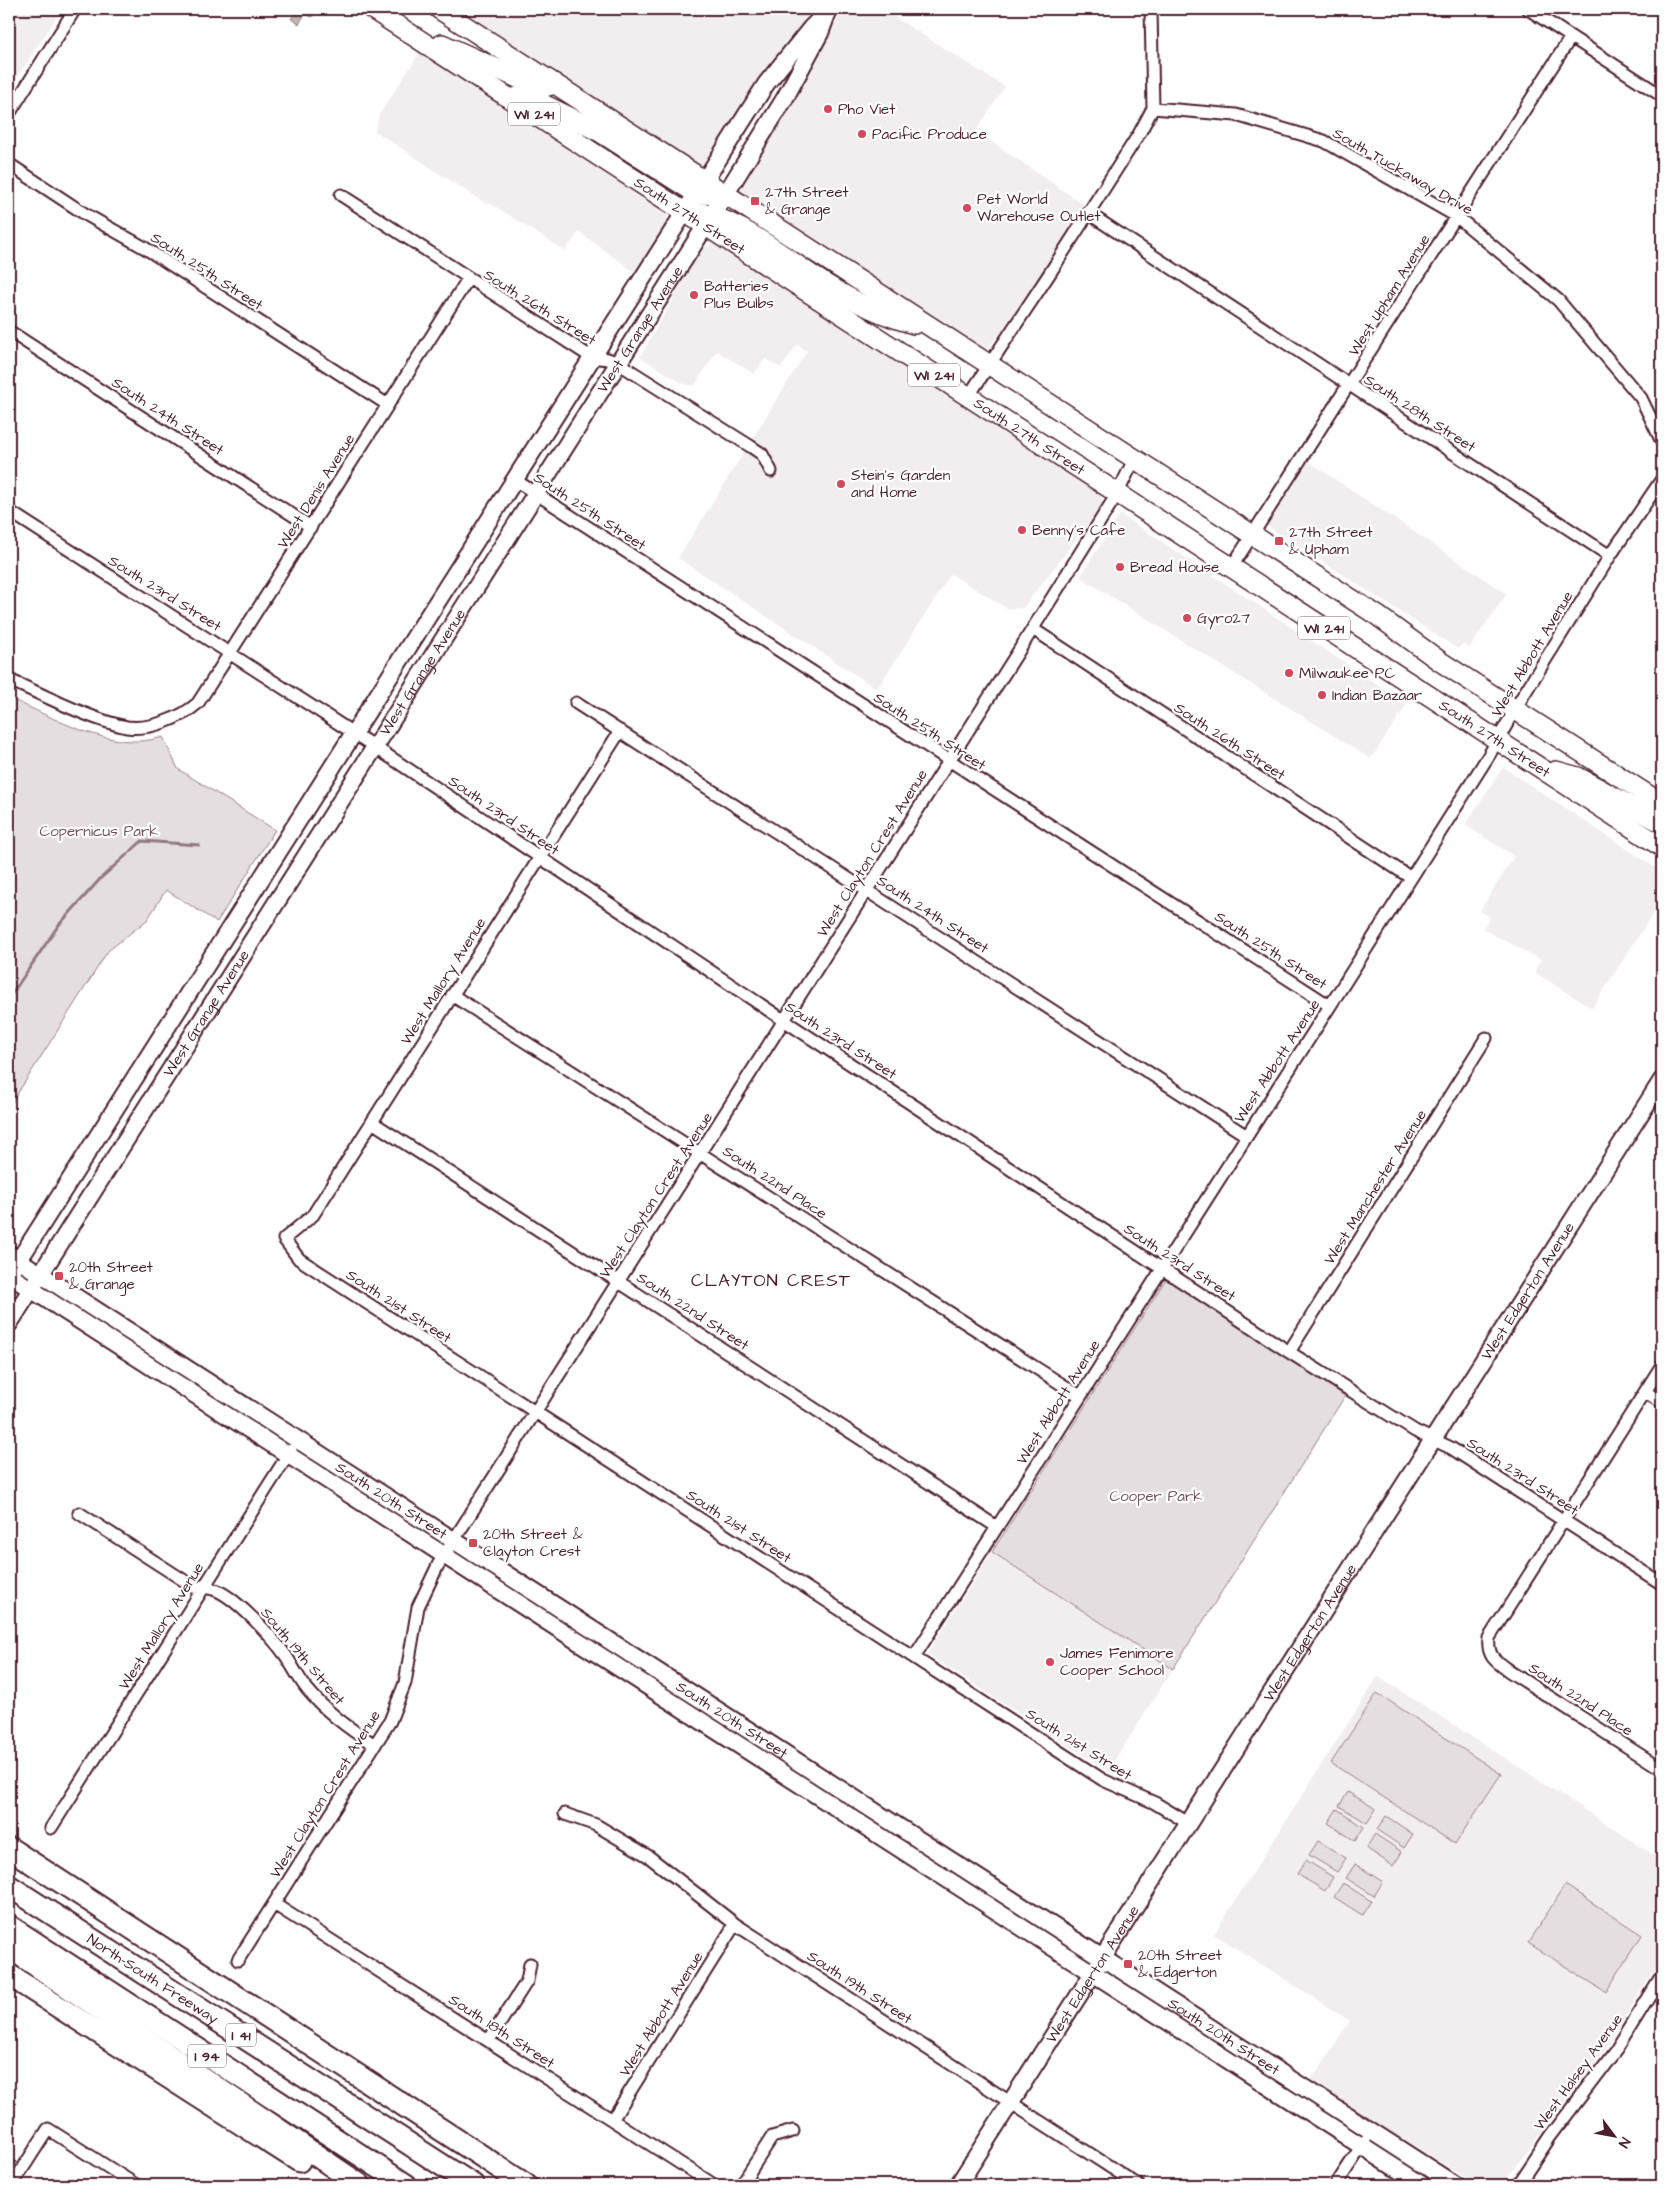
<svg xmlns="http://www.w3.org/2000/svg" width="1671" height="2194" viewBox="0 0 1671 2194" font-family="'Architects Daughter',sans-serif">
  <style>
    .built { fill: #f2eeef }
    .green { fill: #e5dee0; stroke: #987e86 }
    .water { fill: #c1b3b6; stroke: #91787e }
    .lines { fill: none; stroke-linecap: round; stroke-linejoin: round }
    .stream { stroke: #91787e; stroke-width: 3 }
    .street-casing { stroke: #4a1f2b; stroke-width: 15 }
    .secondary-casing { stroke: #4a1f2b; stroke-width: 20 }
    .primary-casing { stroke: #4a1f2b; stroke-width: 22 }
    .highway-casing { stroke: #4a1f2b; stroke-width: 25 }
    .street { stroke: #fff; stroke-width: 11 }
    .secondary { stroke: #fff; stroke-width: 16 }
    .primary { stroke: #fff; stroke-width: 19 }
    .highway { stroke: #fff; stroke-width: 21 }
    .poi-dot { fill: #d1495b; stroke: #fff; stroke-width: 2 }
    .labels { text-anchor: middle; stroke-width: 4.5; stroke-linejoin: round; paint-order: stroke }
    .shield { fill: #fff; stroke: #80626b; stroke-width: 1 }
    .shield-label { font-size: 14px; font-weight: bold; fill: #4a1f2b }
    .poi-label { font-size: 15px; fill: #4a1f2b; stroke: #fff; text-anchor: start }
    .street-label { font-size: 15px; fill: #4a1f2b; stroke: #fff }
    .park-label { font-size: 15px; fill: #714f58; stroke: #fff }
    .quarter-label { font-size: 18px; letter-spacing: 1px; fill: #4a1f2b; stroke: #fff }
  </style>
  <rect width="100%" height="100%" fill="#fff"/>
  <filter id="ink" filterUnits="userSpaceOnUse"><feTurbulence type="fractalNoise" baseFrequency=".02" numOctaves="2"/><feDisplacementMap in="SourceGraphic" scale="10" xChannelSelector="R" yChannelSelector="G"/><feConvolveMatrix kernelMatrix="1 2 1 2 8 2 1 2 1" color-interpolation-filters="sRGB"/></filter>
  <g filter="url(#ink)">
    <path class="built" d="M9,9H62L9,89Z
      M455,9H814L766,70L709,161L702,166L694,164Z
      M843,9H882L1005,87L976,131L1086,206L1023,305L987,349L982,350L740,193L739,184L798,89Z
      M421,51L667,212L668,224L636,273L579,232L565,251L490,203L486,204L375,131L379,115Z
      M714,243L1098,491L1103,500L1102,506L1023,608L1008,609L951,574L877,689L678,558L807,351L797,345L781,368L765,359L754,374L717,351L694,386L684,384L640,357L702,248Z
      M1308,461L1507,594L1469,648L1463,644L1458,649L1267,526Z
      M1120,514L1407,704L1371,759L1080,577Z
      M1503,767L1662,872V900L1592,1008L1534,972L1541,960L1483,929L1490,917L1480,911L1514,856L1465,825Z
      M992,1552L1173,1669L1108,1771L927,1654Z
      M1378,1676L1662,1860V1959L1597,2061L1502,2185H1478L1310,2082L1350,2021L1214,1934Z"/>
    <path class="green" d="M9,698C55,718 111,753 163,737L178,769L275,830L217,922L166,890L147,920L108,951L9,1107Z
      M1166,1279L1345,1396L1173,1669L992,1552Z
      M1377,1693L1501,1774L1455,1844L1331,1763Z
      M1348,1792L1376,1809L1367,1823L1339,1806Z
      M1337,1809L1364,1827L1355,1841L1328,1823Z
      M1386,1816L1413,1834L1404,1848L1377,1830Z
      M1375,1834L1402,1852L1393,1866L1366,1848Z
      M1318,1841L1346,1858L1337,1872L1309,1855Z
      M1306,1860L1333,1877L1325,1891L1297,1874Z
      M1355,1864L1383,1882L1374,1896L1346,1878Z
      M1343,1883L1371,1901L1362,1915L1334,1897Z
      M1565,1885L1642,1935L1606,1992L1528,1943Z"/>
    <path class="water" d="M297,9H317L312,17L305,14L299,24L291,19Z"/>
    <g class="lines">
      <path class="stream" d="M9,998L58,926L101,878L142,841L199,845"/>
      <g class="street-casing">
        <path id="street" d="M1528,9L1662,96
          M1153,108L1236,115L1324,141L1456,216L1558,300L1641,398L1662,442
          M9,114L75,9
          M9,164L85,214L145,248L388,405
          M341,195L591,357L608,359L618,363L750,446L762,454L771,471
          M1088,213L1610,556
          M9,331L311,527
          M968,397L1048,276L1139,134L1153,108L1151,9
          M515,480L1330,1006
          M9,511L375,747L785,1021L1289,1352L1415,1431L1451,1448L1662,1584
          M1231,568L1571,37
          M1033,629L1411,878
          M9,680C42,694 93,721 127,727C151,730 181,718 198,703L468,279
          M576,703L1247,1136
          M620,731L313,1215L284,1239L299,1259L1103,1780L1155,1803L1188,1823
          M452,995L1080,1396
          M372,1122L997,1527
          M1289,1352L1486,1038
          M1662,1365L1489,1638C1487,1656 1495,1661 1509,1671L1662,1769
          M1646,1392L1662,1403
          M79,1513L194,1587C200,1587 207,1587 213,1589C234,1595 273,1638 286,1656C293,1667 299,1679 307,1689C326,1712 349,1729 375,1745
          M914,1657L1330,1006L1489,755L1524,694L1610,556L1662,479
          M565,1814L596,1825L648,1856L735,1924L1138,2185
          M51,1828L291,1450
          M274,1904L714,2185
          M238,1960L390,1721L405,1683L418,1607L438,1565L1025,641L1117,494L1134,460
          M489,2040L527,1981L530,1964
          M612,2120L735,1924
          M12,2185L48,2129L136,2185
          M741,2185L772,2137L793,2131
          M1336,2185L1365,2141
          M1518,2185L1550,2137L1616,2050L1662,1976"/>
      </g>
      <g class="secondary-casing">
        <g id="secondary">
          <path id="s1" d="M9,1254L1455,2185"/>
          <path d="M14,1268L766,84L811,28L822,17"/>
          <path d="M9,1275L1422,2185"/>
          <path id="s2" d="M9,1324L725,195L785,98L820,33L829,9"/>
          <path id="s3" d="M958,2185L1662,1080"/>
        </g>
      </g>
      <g class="primary-casing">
        <g id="primary">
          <path id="s4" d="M372,9L1662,847"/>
          <path d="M439,9L1378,616L1441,662L1662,804"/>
          <path d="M442,44L531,84L544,87L555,84"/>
          <path d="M517,97L541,103L600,132L697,194L724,195"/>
          <path d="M688,212C727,209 790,262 824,283C851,300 883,316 914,324"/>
          <path d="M1556,771L1578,777L1662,823"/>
        </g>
      </g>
      <g class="highway-casing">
        <g id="highway">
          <path d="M9,1848L526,2185"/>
          <path id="s5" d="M9,1886L473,2185"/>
          <path d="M9,1926L406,2185"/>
          <path d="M9,1947L360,2185"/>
          <path d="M9,1975L299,2161"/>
        </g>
      </g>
      <use href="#street" class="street"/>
      <use href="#secondary" class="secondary"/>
      <use href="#primary" class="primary"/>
      <use href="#highway" class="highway"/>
    </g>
  </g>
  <g class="poi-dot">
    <circle cx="828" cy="109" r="5"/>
    <circle cx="862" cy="134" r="5"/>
    <rect x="750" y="196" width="10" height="10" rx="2.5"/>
    <circle cx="967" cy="208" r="5"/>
    <circle cx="694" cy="295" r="5"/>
    <circle cx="841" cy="484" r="5"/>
    <circle cx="1022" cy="530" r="5"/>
    <rect x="1274" y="536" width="10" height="10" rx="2.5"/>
    <circle cx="1120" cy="567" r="5"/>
    <circle cx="1187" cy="618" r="5"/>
    <circle cx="1289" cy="673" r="5"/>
    <circle cx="1322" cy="695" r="5"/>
    <rect x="54" y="1271" width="10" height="10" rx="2.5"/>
    <rect x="468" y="1538" width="10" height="10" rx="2.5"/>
    <circle cx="1050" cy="1662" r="5"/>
    <rect x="1123" y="1959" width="10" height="10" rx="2.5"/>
  </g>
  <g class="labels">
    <g class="shield">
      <rect x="508" y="102.5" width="52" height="23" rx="4"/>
      <rect x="908" y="363.5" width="52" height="23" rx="4"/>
      <rect x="1298" y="616.5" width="52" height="23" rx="4"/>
      <rect x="226" y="2023.5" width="30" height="23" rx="4"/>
      <rect x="188" y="2044.5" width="38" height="23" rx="4"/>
    </g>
    <g class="shield-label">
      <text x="534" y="119">WI 241</text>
      <text x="934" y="380">WI 241</text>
      <text x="1324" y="633">WI 241</text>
      <text x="241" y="2040">I 41</text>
      <text x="207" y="2061">I 94</text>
    </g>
    <g class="poi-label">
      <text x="838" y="114">Pho Viet</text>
      <text x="872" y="139">Pacific Produce</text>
      <text x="765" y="197">27th Street<tspan x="765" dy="17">&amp; Grange</tspan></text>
      <text x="977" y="204">Pet World<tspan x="977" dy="17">Warehouse Outlet</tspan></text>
      <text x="704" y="291">Batteries<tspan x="704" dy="17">Plus Bulbs</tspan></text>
      <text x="851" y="480">Stein's Garden<tspan x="851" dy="17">and Home</tspan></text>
      <text x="1032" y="535">Benny's Cafe</text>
      <text x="1289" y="537">27th Street<tspan x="1289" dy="17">&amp; Upham</tspan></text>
      <text x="1130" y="572">Bread House</text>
      <text x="1197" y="623">Gyro27</text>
      <text x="1299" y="678">Milwaukee PC</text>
      <text x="1332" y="700">Indian Bazaar</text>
      <text x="69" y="1272">20th Street<tspan x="69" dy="17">&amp; Grange</tspan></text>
      <text x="483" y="1539">20th Street &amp;<tspan x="483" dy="17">Clayton Crest</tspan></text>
      <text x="1060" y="1658">James Fenimore<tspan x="1060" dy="17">Cooper School</tspan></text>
      <text x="1138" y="1960">20th Street<tspan x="1138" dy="17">&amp; Edgerton</tspan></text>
    </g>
    <g class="street-label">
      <text transform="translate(1403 171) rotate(30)" y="5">South Tuckaway Drive</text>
      <text dy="5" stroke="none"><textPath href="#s4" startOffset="379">South 27th Street</textPath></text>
      <text transform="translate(207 271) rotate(33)" y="5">South 25th Street</text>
      <text transform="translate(1389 295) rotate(-58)" y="5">West Upham Avenue</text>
      <text transform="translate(540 307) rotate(32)" y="5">South 26th Street</text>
      <text dy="5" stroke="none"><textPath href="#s2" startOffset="1178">West Grange Avenue</textPath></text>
      <text transform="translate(1420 413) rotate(33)" y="5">South 28th Street</text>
      <text transform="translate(168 416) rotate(33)" y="5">South 24th Street</text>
      <text dy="5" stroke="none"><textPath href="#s4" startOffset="784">South 27th Street</textPath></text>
      <text transform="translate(316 491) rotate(-58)" y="5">West Denis Avenue</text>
      <text transform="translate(590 511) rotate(33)" y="5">South 25th Street</text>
      <text transform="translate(165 593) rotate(32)" y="5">South 23rd Street</text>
      <text transform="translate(1532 654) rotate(-59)" y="5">West Abbott Avenue</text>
      <text dy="5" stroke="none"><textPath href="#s2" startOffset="772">West Grange Avenue</textPath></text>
      <text transform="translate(930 731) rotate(33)" y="5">South 25th Street</text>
      <text dy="5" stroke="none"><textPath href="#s4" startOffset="1339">South 27th Street</textPath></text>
      <text transform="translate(1230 741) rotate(33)" y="5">South 26th Street</text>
      <text transform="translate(504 815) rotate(34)" y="5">South 23rd Street</text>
      <text transform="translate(872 853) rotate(-58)" y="5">West Clayton Crest Avenue</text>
      <text transform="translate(933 914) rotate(33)" y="5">South 24th Street</text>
      <text transform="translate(1271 950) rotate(33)" y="5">South 25th Street</text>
      <text transform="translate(443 981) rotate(-58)" y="5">West Mallory Avenue</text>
      <text dy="5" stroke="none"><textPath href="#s2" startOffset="368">West Grange Avenue</textPath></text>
      <text transform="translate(841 1040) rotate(33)" y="5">South 23rd Street</text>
      <text transform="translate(1277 1061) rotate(-57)" y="5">West Abbott Avenue</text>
      <text transform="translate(775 1182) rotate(33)" y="5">South 22nd Place</text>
      <text transform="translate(1375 1187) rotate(-58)" y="5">West Manchester Avenue</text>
      <text transform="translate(656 1195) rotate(-57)" y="5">West Clayton Crest Avenue</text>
      <text transform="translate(1180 1262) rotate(33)" y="5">South 23rd Street</text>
      <text dy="5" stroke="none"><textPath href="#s3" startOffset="1060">West Edgerton Avenue</textPath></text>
      <text transform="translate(399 1306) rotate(33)" y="5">South 21st Street</text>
      <text transform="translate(693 1311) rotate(33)" y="5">South 22nd Street</text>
      <text transform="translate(1058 1402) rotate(-58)" y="5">West Abbott Avenue</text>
      <text transform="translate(1523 1476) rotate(33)" y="5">South 23rd Street</text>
      <text dy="5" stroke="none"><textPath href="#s1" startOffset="455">South 20th Street</textPath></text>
      <text transform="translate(739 1526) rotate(33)" y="5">South 21st Street</text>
      <text transform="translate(161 1626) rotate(-58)" y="5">West Mallory Avenue</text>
      <text dy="5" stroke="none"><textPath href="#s3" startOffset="655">West Edgerton Avenue</textPath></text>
      <text transform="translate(303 1656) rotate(50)" y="5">South 19th Street</text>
      <text transform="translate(1581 1699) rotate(33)" y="5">South 22nd Place</text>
      <text dy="5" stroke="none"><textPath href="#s1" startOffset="860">South 20th Street</textPath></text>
      <text transform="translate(1079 1744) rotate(32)" y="5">South 21st Street</text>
      <text transform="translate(325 1794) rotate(-58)" y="5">West Clayton Crest Avenue</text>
      <text dy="5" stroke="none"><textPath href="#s3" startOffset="250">West Edgerton Avenue</textPath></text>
      <text dy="5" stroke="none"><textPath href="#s5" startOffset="171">North-South Freeway</textPath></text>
      <text transform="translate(860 1987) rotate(33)" y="5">South 19th Street</text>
      <text transform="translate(661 2014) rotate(-58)" y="5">West Abbott Avenue</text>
      <text transform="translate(502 2031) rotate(33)" y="5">South 18th Street</text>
      <text dy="5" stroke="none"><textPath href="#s1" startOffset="1445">South 20th Street</textPath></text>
      <text transform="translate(1578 2072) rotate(-54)" y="5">West Halsey Avenue</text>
    </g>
    <g class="park-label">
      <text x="99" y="836">Copernicus Park</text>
      <text x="1156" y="1501">Cooper Park</text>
    </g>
    <g class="quarter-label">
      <text x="771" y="1286">CLAYTON CREST</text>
    </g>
  </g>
  <rect width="1671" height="2194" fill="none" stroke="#fff" stroke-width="30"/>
  <rect x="15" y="15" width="1641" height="2164" fill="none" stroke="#4a1f2b" stroke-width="2" filter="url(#ink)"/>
  <g transform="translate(1614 2136) rotate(122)" stroke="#ffffff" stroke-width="4" paint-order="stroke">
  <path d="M0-4L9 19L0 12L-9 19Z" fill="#4a1f2b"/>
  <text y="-8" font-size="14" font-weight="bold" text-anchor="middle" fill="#4a1f2b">N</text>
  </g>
</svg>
